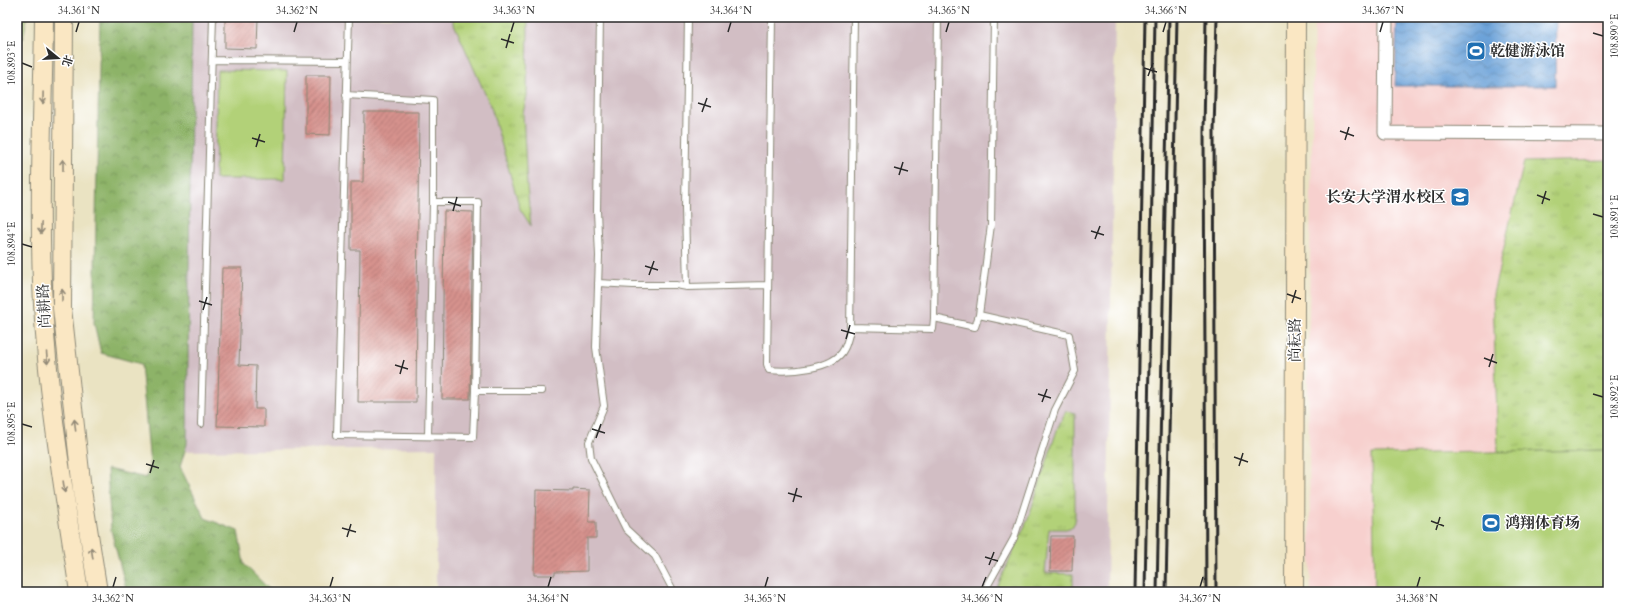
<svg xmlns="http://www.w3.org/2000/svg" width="1625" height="609" viewBox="0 0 1625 609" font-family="Cardo,'Noto Serif SC',serif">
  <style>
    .built { fill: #f7d0ce }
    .industrial { fill: #d2bec4 }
    .grass { fill: url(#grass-tufts); stroke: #6e7e52 }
    .forest { fill: url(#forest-crowns); stroke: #5c6f4a }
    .pitch { fill: #b2d178; stroke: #6e7e52 }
    .water { fill: url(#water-waves); stroke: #4a6682 }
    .building { fill: url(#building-hatch) }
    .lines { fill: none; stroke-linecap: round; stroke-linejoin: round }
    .lane-casing { stroke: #8a8776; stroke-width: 8 }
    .street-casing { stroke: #8a8776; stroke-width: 15 }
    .secondary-casing { stroke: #8a8776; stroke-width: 20 }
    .lane { stroke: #fff; stroke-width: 6 }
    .street { stroke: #fff; stroke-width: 13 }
    .secondary { stroke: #fae7c3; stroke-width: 18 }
    .rail { stroke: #2b2b2b; stroke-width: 3 }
    .oneway { stroke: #928977 }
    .ticks { fill: none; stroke: #2b2b2b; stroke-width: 1.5 }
    .labels { text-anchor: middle; stroke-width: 3; stroke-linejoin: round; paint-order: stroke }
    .poi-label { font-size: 15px; font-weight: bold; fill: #2b2b2b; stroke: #fff; text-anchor: start }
    .street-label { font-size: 15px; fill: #2b2b2b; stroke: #fff }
    .neatline { fill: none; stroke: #2b2b2b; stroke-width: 1.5 }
    .ticks-label { font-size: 10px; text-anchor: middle; fill: #2b2b2b }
  </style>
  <defs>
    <pattern id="grass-tufts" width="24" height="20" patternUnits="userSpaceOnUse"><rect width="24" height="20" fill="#b2d178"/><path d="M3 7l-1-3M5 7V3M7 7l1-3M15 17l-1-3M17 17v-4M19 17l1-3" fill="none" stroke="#99b468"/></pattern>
    <pattern id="forest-crowns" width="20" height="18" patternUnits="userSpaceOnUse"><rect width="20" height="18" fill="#8db368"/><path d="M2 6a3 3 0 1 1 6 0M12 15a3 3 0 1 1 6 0" fill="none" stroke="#739256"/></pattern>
    <pattern id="water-waves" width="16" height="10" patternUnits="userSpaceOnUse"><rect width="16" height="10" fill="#6aa1d8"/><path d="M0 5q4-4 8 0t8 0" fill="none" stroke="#5783af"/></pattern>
    <pattern id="building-hatch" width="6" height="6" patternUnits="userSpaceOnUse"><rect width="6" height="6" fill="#d6928d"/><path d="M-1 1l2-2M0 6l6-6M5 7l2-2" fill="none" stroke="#ae7773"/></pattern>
  </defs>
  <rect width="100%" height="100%" fill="#fff"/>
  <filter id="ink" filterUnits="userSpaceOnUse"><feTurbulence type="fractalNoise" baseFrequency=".025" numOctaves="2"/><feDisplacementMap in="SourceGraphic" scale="8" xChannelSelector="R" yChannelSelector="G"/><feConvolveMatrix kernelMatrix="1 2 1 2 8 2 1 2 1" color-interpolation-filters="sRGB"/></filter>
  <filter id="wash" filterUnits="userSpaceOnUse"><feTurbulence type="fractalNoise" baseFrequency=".012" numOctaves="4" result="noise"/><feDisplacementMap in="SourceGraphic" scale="16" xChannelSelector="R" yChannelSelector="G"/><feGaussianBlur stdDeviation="0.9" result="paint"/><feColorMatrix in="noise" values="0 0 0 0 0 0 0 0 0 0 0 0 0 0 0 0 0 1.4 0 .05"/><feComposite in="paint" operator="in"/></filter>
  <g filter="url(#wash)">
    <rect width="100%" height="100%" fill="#eae3c2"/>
    <path class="built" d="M1314,17H1608V592H1311L1308,378Z"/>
    <path class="industrial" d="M187,17H1115L1107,592H436V448L182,451Z"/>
    <path class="grass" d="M17,17H27L23,39H17Z
      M451,17H528L527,96L523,113L527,187L531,226L520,209L491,107Z
      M1607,160L1608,450L1498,452L1493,294L1524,162Z
      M1066,411L1075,413V522L1072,527L1066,529H1049L1045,573L1073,574V592H995L1028,519L1058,427Z"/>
    <path class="forest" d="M100,17H192L187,444L180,467L205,518L238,531L244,564L272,592H127L111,530L107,469L146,478L150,465L141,364L101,353L94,323Z"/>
    <path class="pitch" d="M217,70L287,71L285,179H215Z
      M1608,450V592H1375L1372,454Z"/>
    <path class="water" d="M1397,17H1556L1555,86H1395Z"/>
    <g id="blocks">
      <path class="building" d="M225,17H258L257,49L225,48Z
        M306,75H331L330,135L306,134Z
        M364,112H419L416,402H358L360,250H351V182H363Z
        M444,211L473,212L470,399H442Z
        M222,268H242L239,365L256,366L255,409H264V427L217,426Z
        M573,489L590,490L589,522H596V538H587V571L555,572V575H534L536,490L573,491Z
        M1051,536H1073L1072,571H1050Z"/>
    </g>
  </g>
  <g filter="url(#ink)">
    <use href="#blocks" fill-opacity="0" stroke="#8a8776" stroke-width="1"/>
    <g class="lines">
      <g class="lane-casing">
        <path id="lane" d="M349,17L337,435L473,437L475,391H542
          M600,17L597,211L599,256L596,347L604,406L589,442L591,458L626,529L655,556L674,592
          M688,17L685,208L687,287L768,285
          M772,17L767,364L769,370C789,372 834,370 844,349C847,344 848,337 850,331L854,17
          M938,17L934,318L975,327L979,315L991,225L994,17
          M212,60L347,61
          M346,95L433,100V202L428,436
          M433,202H478L475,391
          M598,283L633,285H676L687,287
          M979,315L1069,335L1075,371L1055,410L1014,538L984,592
          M850,327L933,329L934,318
          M201,424L213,17"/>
      </g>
      <g class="street-casing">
        <path id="street" d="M1386,17L1385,133L1608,134"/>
      </g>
      <g class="secondary-casing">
        <path id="secondary" d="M44,17C43,113 38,209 43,304C48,401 65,496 79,592
          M64,17L62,308L82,490L98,592
          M1294,592L1296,17"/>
      </g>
      <use href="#lane" class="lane"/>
      <use href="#street" class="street"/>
      <use href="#secondary" class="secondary"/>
      <path class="rail" d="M1135,592L1145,17
        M1145,592L1155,17
        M1157,592L1169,17
        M1166,592L1177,17
        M1206,592L1204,131L1206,17
        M1216,592L1214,131L1217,17"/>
    </g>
    <defs><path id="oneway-shaft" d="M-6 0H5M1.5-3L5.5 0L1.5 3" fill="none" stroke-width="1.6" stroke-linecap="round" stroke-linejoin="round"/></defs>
    <g class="oneway">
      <use href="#oneway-shaft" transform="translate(43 98) rotate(91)"/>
      <use href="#oneway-shaft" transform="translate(63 165) rotate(-90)"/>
      <use href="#oneway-shaft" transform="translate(41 228) rotate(91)"/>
      <use href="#oneway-shaft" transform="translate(62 295) rotate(-90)"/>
      <use href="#oneway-shaft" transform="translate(47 358) rotate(85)"/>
      <use href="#oneway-shaft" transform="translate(75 425) rotate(-96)"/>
      <use href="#oneway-shaft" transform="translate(64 487) rotate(82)"/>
      <use href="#oneway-shaft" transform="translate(92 553) rotate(-99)"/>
    </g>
  </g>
  <path class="ticks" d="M76,32L79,22M294,32L297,22M511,32L514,22M728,32L731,22M946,32L949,22M1163,32L1166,22M1380,32L1383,22M1593,33L1603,36M501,39L514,43M506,48L510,34M22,63L32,67M1144,68L1157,72M1148,76L1153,63M698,103L711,107M702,112L707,98M1340,131L1354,136M252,138L265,142M1345,140L1349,127M256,147L260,134M894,167L908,171M899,175L903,162M1537,195L1550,200M448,202L461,206M1542,204L1546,191M453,211L457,197M1593,214L1603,217M1091,231L1104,235M1095,239L1100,226M22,244L32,247M645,266L658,270M649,275L654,261M1287,294L1301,299M199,301L212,305M1292,303L1296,290M203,310L207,297M841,330L855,334M846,339L850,325M1484,358L1497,363M395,365L408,369M1489,367L1493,354M400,374L404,360M1038,394L1051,398M1593,394L1603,397M1042,402L1047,389M22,424L32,427M592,429L605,433M596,438L601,424M1234,457L1248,462M146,464L159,468M1239,466L1243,453M150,473L154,460M788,493L802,497M793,502L797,488M1431,521L1444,526M342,528L356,532M1436,530L1440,517M347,537L351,524M985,557L998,561M989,565L994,552M113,587L116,577M330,587L333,577M548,587L551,577M765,587L768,577M982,587L986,577M1200,587L1203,577M1417,587L1420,577"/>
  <defs>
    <g id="stadium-square" transform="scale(1)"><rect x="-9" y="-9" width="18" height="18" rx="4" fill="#1f6fb2" stroke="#fff"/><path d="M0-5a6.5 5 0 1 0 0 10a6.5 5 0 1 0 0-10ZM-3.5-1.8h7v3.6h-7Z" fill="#fff"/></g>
    <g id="university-square" transform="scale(1)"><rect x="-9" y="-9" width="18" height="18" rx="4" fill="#1f6fb2" stroke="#fff"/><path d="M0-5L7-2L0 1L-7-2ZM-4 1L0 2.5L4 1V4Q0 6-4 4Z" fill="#fff"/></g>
  </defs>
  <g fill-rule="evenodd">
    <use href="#stadium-square" x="1476" y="51"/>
    <use href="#university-square" x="1460" y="197"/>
    <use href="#stadium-square" x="1491" y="523"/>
  </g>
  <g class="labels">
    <g class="poi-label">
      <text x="1490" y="56">乾健游泳馆</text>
      <text x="1446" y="202" text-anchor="end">长安大学渭水校区</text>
      <text x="1505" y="528">鸿翔体育场</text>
    </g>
    <g class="street-label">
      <text transform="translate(44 306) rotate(-93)" y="5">尚耕路</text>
      <text transform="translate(1295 340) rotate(-90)" y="5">尚耘路</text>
    </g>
  </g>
  <rect width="1625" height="609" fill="none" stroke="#fff" stroke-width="44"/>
  <g transform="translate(58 58) rotate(108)" stroke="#ffffff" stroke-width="3" paint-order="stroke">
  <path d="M0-3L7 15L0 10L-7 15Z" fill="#2b2b2b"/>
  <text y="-6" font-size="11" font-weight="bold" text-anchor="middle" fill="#2b2b2b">北</text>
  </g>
  <rect x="22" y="22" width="1581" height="565" class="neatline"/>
  <g class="ticks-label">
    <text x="79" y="14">34.361°N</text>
    <text x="297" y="14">34.362°N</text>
    <text x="514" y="14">34.363°N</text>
    <text x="731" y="14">34.364°N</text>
    <text x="949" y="14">34.365°N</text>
    <text x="1166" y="14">34.366°N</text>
    <text x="1383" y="14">34.367°N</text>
    <text transform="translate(1614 36) rotate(-90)" y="4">108.890°E</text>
    <text transform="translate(11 63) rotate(-90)" y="4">108.893°E</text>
    <text transform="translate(1614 217) rotate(-90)" y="4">108.891°E</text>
    <text transform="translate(11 244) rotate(-90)" y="4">108.894°E</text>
    <text transform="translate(1614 397) rotate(-90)" y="4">108.892°E</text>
    <text transform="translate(11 424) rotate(-90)" y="4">108.895°E</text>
    <text x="113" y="602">34.362°N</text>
    <text x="330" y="602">34.363°N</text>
    <text x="548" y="602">34.364°N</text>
    <text x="765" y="602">34.365°N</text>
    <text x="982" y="602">34.366°N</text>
    <text x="1200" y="602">34.367°N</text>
    <text x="1417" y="602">34.368°N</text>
  </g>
</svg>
